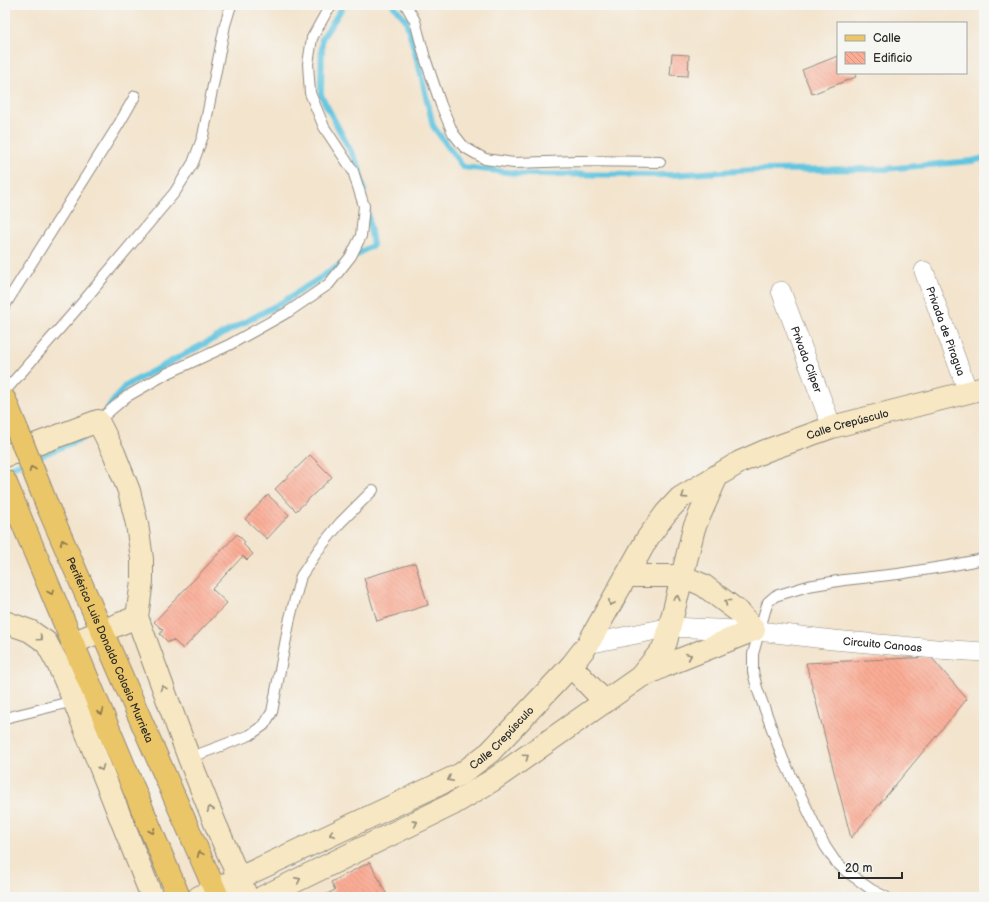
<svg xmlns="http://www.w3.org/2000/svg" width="989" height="902" viewBox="0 0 989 902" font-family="'Balsamiq Sans',sans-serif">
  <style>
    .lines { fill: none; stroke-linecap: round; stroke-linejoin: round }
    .stream { stroke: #62c5e0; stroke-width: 6 }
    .building { fill: url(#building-back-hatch) }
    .lane-casing { stroke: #8f887c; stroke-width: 12 }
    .street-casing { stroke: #8f887c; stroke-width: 20 }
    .secondary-casing { stroke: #8f887c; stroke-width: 24 }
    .primary-casing { stroke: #8f887c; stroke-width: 24 }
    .lane { stroke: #fff; stroke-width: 10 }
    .street { stroke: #fff; stroke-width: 19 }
    .secondary { stroke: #f7e8c3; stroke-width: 22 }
    .primary { stroke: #ebc669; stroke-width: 22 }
    .primary-bridge-casing { stroke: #8f887c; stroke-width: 24; stroke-linecap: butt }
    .primary-bridge { stroke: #ebc669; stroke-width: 22 }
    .oneway { stroke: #8b784a }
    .oneway2 { stroke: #918a77 }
    .labels { text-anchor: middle; stroke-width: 4; stroke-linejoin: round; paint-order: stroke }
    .street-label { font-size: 11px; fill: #2b2b2b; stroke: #f6f6f2 }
  </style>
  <defs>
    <pattern id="building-back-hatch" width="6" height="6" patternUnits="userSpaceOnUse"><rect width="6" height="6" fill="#faac95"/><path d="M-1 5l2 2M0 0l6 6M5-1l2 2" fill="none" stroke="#d69481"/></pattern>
  </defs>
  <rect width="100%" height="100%" fill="#f6f6f2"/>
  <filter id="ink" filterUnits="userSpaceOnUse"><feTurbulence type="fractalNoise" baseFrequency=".025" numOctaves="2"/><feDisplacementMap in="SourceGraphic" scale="8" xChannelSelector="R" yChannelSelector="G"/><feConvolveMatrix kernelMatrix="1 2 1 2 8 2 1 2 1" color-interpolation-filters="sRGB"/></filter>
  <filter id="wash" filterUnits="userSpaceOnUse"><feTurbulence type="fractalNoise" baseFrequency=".012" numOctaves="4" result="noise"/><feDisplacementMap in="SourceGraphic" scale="16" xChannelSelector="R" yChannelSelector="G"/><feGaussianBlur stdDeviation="0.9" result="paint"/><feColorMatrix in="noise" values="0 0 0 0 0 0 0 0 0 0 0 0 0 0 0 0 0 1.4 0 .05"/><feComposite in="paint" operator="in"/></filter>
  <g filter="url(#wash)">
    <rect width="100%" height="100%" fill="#f3e4cd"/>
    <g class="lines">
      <path class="stream" d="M344,5L322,39L321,95L359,167L364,191
        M393,5L406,20L421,74L433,126L463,167L524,174L669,175L755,170L885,169L972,161L984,158
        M351,258L373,245L367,210
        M108,408L125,386L281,303L340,265
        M5,470L83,438L84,437"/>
    </g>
    <g id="blocks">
      <path class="building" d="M672,54L689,55L688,76L670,75Z
        M838,56V73H854L856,77L812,94L802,70Z
        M310,455L332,477L296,511L275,489Z
        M268,495L289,515L267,539L245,519Z
        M237,534L245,542L243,544L253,554L247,560L243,556L212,589L227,603L183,649L173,640L168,642L160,634L163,630L154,622Z
        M415,563L428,605L377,621L364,578Z
        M931,657L967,699L851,838L806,663Z
        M370,862L388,897H321L335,890L331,882Z"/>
    </g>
  </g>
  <g filter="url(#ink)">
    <use href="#blocks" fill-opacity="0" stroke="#8f887c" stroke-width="1"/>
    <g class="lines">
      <g class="lane-casing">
        <path id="lane" d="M406,5L415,21L425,58L441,105L453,133L464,147L485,159L514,163L578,161L660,162
          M5,305L119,124L135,96
          M5,391L76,310L175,192L193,163L203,136L225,25L231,5
          M98,421L126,397L166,374L229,345L288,312L329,284L351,256L361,236L364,206L353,171L324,127L310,93L308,64L312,38L327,11L333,5
          M5,718L74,701
          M189,758L250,735L264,725L272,712L290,618L301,576L319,549L340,523L373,490
          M886,897L872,890L847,872L835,861L825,846L783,759L757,688L753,672V654L765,611L768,602L775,596L808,586L844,580L898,574L948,566L984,559"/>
      </g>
      <g class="street-casing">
        <g id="street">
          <path id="s1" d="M924,271L968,392"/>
          <path id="s2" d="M781,291L832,427"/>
          <path id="s3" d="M588,644L671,627L759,631L833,640L936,649L984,652"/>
        </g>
      </g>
      <g class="secondary-casing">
        <g id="secondary">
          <path d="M5,456L98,421L114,453L129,491L137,524L142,559V581L137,617L189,758L215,823L247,897"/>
          <path d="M627,576H682L703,585L739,612L754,630L664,666L645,675"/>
          <path d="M5,622L30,631L46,642L58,664L74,701L152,897"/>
          <path d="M72,643L137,617"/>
          <path d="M571,666L605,702"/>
          <path id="s4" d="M199,897L431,788L461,774L490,752L571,666L588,644L647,539L666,513L680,498L740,462L765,451L832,427L984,388"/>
          <path d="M263,897L453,804L493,780L640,677L662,650L666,642L694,528L717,476"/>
        </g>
      </g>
      <g class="primary-casing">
        <g id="primary">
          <path d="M5,400L18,432"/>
          <path d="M5,481L179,897"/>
          <path id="s5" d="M47,505L218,897"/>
        </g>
      </g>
      <use href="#lane" class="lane"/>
      <use href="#street" class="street"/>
      <use href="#secondary" class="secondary"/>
      <use href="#primary" class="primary"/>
      <g class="primary-bridge-casing">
        <path id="primary-bridge" d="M18,432L47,505"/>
      </g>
      <use href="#primary-bridge" class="primary-bridge"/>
    </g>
    <defs><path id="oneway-chevron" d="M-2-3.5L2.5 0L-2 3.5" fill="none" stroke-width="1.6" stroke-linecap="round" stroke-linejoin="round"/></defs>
    <g class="oneway">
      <use href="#oneway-chevron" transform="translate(32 469) rotate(-112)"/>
      <use href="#oneway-chevron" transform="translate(63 542) rotate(-114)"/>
      <use href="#oneway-chevron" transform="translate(51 592) rotate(67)"/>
      <use href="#oneway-chevron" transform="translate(101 712) rotate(67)"/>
      <use href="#oneway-chevron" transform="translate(152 831) rotate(67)"/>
      <use href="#oneway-chevron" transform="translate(200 854) rotate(-114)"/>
    </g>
    <g class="oneway2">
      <use href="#oneway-chevron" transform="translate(684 496) rotate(147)"/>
      <use href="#oneway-chevron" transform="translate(677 598) rotate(-77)"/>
      <use href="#oneway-chevron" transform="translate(727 602) rotate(-143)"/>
      <use href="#oneway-chevron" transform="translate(611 603) rotate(119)"/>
      <use href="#oneway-chevron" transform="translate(40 638) rotate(35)"/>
      <use href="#oneway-chevron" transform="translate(689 656) rotate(-23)"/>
      <use href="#oneway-chevron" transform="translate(163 688) rotate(-110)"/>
      <use href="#oneway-chevron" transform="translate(526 757) rotate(-35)"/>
      <use href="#oneway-chevron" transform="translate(101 768) rotate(69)"/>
      <use href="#oneway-chevron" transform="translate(450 779) rotate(153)"/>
      <use href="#oneway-chevron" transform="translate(210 809) rotate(-112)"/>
      <use href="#oneway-chevron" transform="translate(415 823) rotate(-26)"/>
      <use href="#oneway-chevron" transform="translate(332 834) rotate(155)"/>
      <use href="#oneway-chevron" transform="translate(298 880) rotate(-26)"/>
    </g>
  </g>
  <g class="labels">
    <g class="street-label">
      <text dy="4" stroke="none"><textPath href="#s1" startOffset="64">Privada de Piragua</textPath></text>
      <text dy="4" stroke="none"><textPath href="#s2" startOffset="73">Privada Clíper</textPath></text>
      <text dy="4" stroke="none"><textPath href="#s4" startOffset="829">Calle Crepúsculo</textPath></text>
      <text dy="4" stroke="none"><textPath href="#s3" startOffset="297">Circuito Canoas</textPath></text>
      <text dy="4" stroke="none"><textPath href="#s5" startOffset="158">Periférico Luis Donaldo Colosio Murrieta</textPath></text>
      <text dy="4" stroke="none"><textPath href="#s4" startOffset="344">Calle Crepúsculo</textPath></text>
    </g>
  </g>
  <rect width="989" height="902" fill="none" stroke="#f6f6f2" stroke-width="20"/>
  <rect x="837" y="22" width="130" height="52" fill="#f6f6f2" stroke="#a5a5a2"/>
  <rect x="845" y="35" width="20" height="6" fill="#ebc669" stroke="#a5a5a2"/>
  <text x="873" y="42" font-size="12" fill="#2b2b2b">Calle</text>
  <rect x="845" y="52" width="20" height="12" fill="url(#building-back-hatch)" stroke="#a5a5a2"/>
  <text x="873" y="62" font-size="12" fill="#2b2b2b">Edificio</text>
  <path d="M839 872v6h63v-6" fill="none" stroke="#2b2b2b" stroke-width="2"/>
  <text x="845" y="872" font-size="12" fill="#2b2b2b" stroke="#f6f6f2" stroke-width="3" paint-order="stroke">20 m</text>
</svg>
